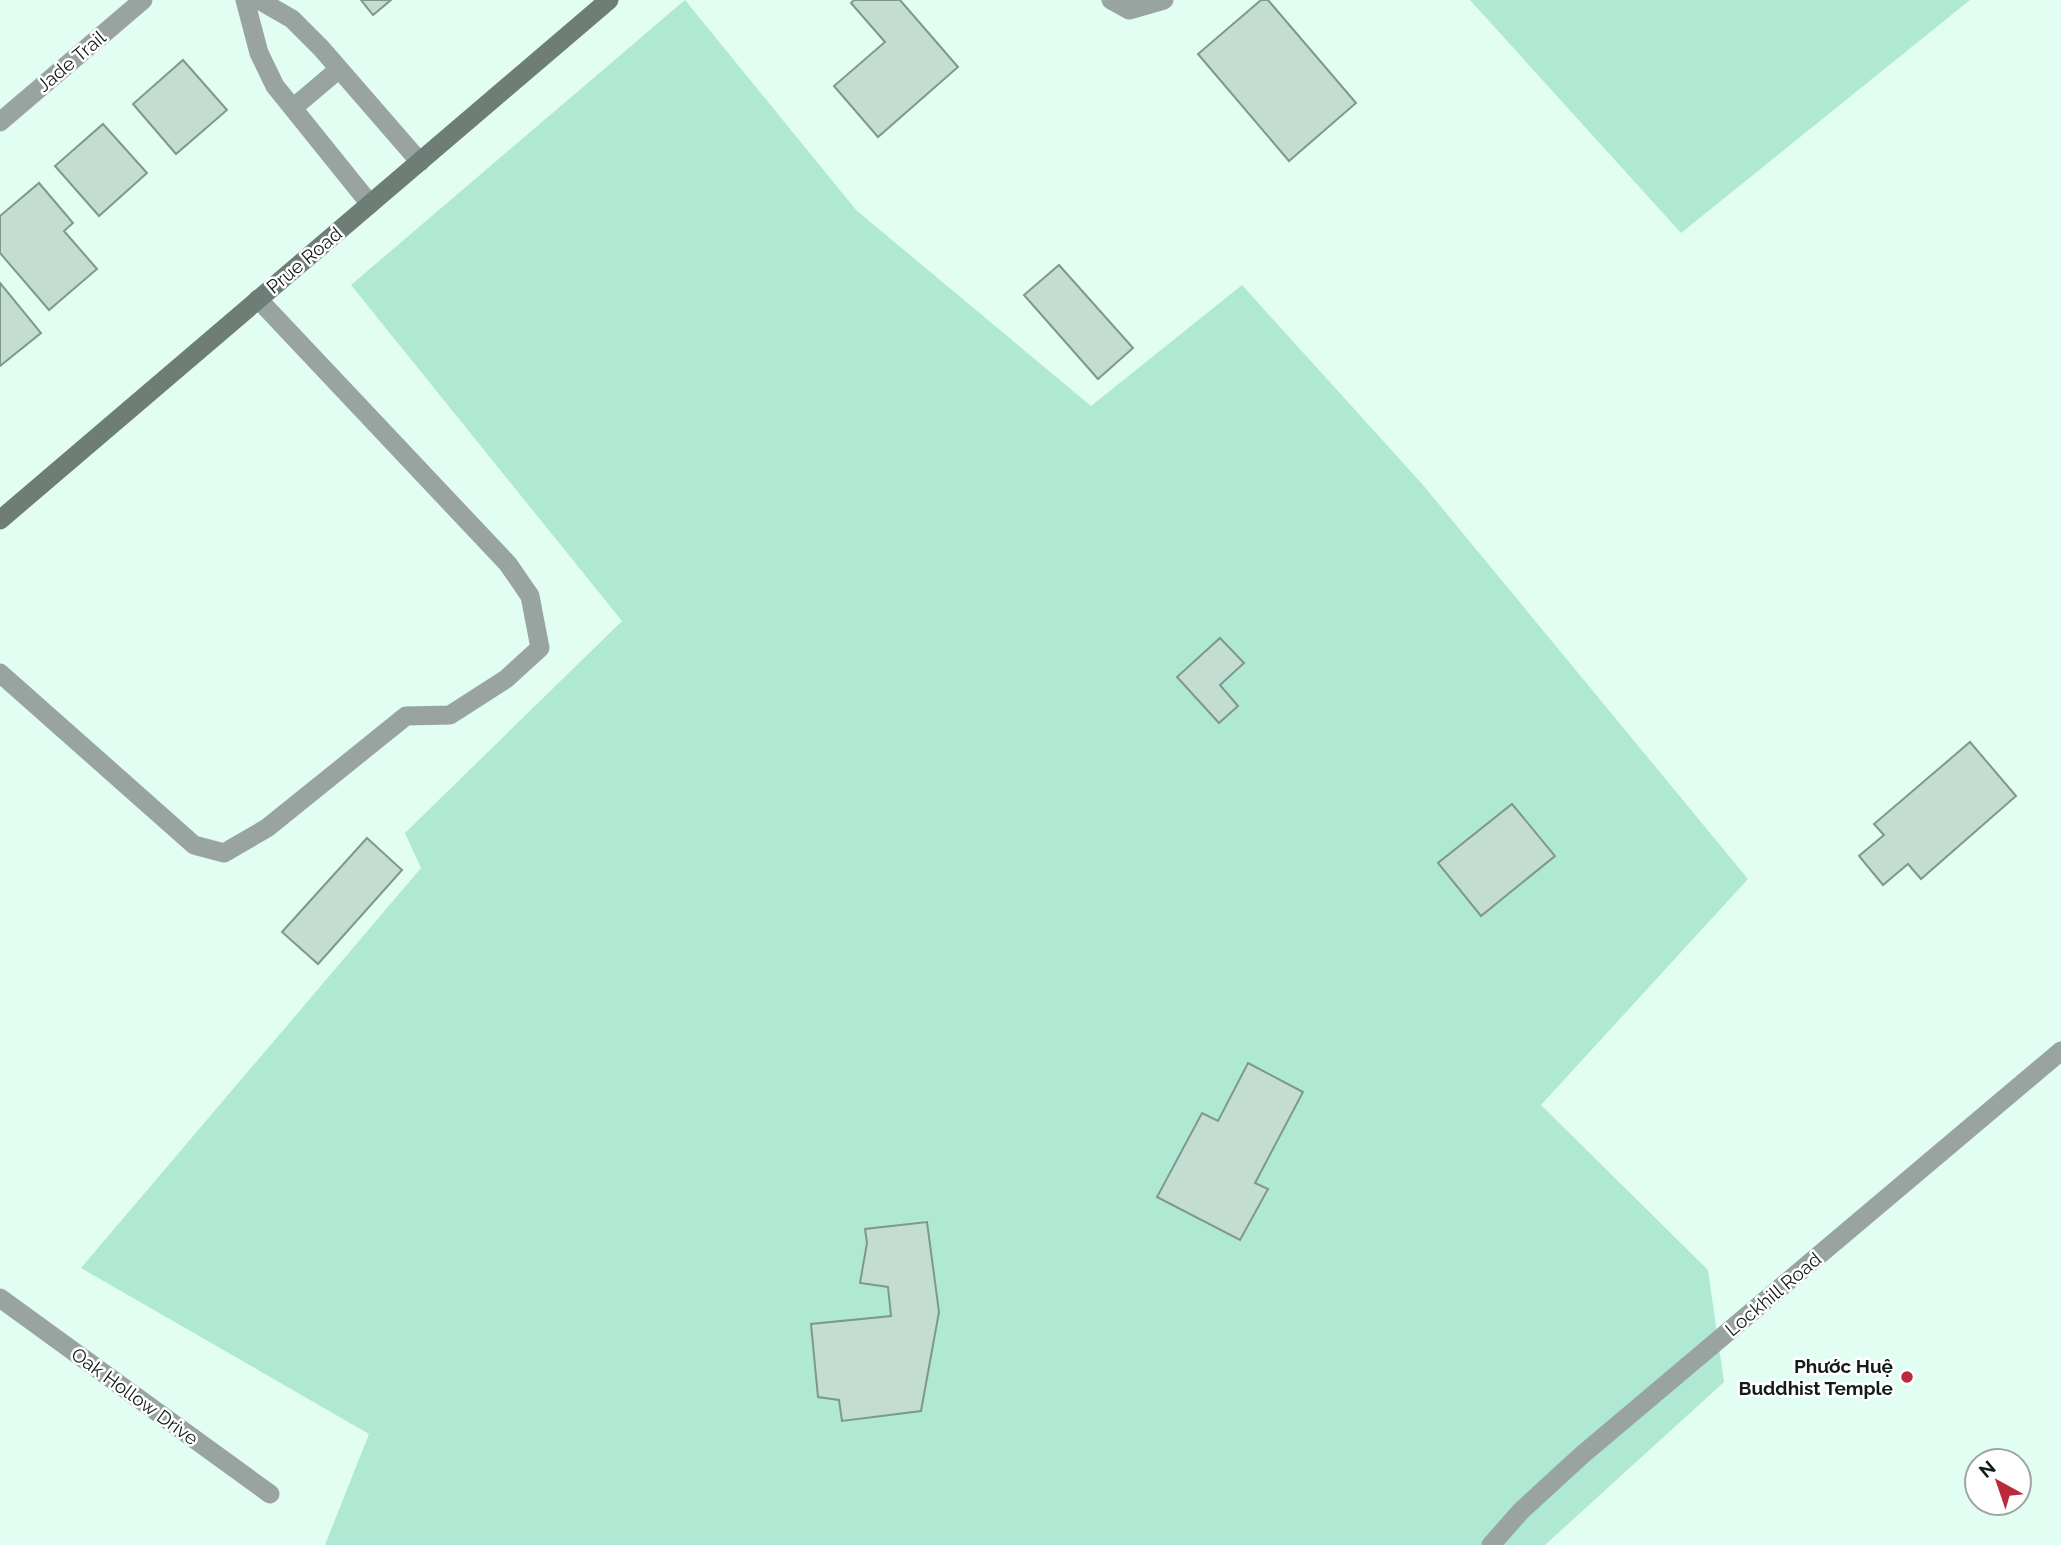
<svg xmlns="http://www.w3.org/2000/svg" width="2061" height="1545" viewBox="0 0 2061 1545" font-family="Raleway,sans-serif">
  <style>
    .green { fill: #afe9d4; fill-rule: evenodd }
    .building { fill: #c4ddd3; stroke: #7f988e; stroke-width: 2 }
    .lines { fill: none; stroke-linecap: round; stroke-linejoin: round }
    .service { stroke: #99a4a0; stroke-width: 19 }
    .minor { stroke: #99a4a0; stroke-width: 19 }
    .secondary { stroke: #6e7e77; stroke-width: 19 }
    .poi-dot { fill: #bb2a3b; stroke: #fff; stroke-width: 2.5 }
    .labels { text-anchor: middle; stroke-width: 5; stroke-linejoin: round; paint-order: stroke }
    .street-label { font-size: 19px; fill: #121c18; stroke: #fff }
    .poi-label { font-size: 19px; font-weight: bold; fill: #121c18; stroke: #fff; text-anchor: end }
  </style>
  <rect width="100%" height="100%" fill="#e2fdf2"/>
  <path class="green" d="M685,0L856,210L1091,406L1242,285L1423,485L1748,879L1541,1105L1708,1270L1724,1382L1545,1545H325L369,1434L81,1268L421,868L405,833L622,621L351,285ZM1220,638L1244,663L1220,685L1238,706L1219,723L1177,677ZM1511,804L1555,857L1481,915L1439,863ZM1248,1063L1303,1092L1255,1183L1268,1190L1240,1240L1157,1197L1201,1113L1218,1121ZM927,1223L939,1312L921,1411L842,1421L839,1400L818,1396L811,1324L891,1316L888,1287L860,1282L867,1243L866,1229Z
    M1470,0H1970L1681,233Z"/>
  <path class="building" d="M361,0H391L373,15Z
    M854,0H900L958,67L878,137L834,86L885,42L851,3Z
    M1261,0H1268L1356,103L1289,161L1198,54Z
    M183,60L227,110L176,154L133,104Z
    M103,124L147,173L99,216L55,166Z
    M39,183L73,223L64,231L97,269L49,310L0,253V216Z
    M1059,265L1133,348L1098,379L1024,295Z
    M0,283L41,333L0,366Z
    M1220,638L1244,663L1220,685L1238,706L1219,723L1177,677Z
    M1970,742L2016,796L1921,879L1908,864L1883,885L1859,856L1884,835L1874,824Z
    M1512,804L1555,856L1481,916L1438,863Z
    M367,838L402,870L318,964L282,932Z
    M1248,1063L1303,1092L1255,1183L1268,1189L1240,1240L1157,1197L1202,1113L1218,1121Z
    M927,1222L939,1312L921,1411L842,1421L839,1400L818,1397L811,1324L891,1316L888,1287L860,1283L867,1243L865,1229Z"/>
  <g class="lines">
    <path class="service" d="M1111,0L1129,10L1164,0
      M0,673L194,845L224,853L267,828L406,716L450,715L506,679L540,648L530,596L508,564L258,299"/>
    <path class="minor" d="M245,0L259,53L275,86L370,204
      M259,0L292,19L321,48L420,162
      M293,108L339,69
      M0,122L143,0
      M0,1298L270,1494
      M1491,1545L1521,1511L1582,1455L2061,1051"/>
    <path class="secondary" d="M0,520L609,0"/>
  </g>
  <circle class="poi-dot" cx="1907" cy="1377" r="7"/>
  <g class="labels">
    <g class="street-label">
      <text transform="translate(71 61) rotate(-40)" y="7">Jade Trail</text>
      <text transform="translate(304 260) rotate(-40)" y="7">Prue Road</text>
      <text transform="translate(1773 1294) rotate(-40)" y="7">Lockhill Road</text>
      <text transform="translate(135 1396) rotate(36)" y="7">Oak Hollow Drive</text>
    </g>
    <g class="poi-label">
      <text x="1893" y="1373">Phước Huệ<tspan x="1893" dy="22">Buddhist Temple</tspan></text>
    </g>
  </g>
  <g transform="translate(1998 1482) rotate(320)"><circle r="33" fill="#ffffff" stroke="#a0a4a3" stroke-width="2"/>
  <path d="M0-5L12 26L0 18L-12 26Z" fill="#bb2a3b"/>
  <text y="-10" font-size="19" font-weight="bold" text-anchor="middle" fill="#121c18">N</text>
  </g>
</svg>
